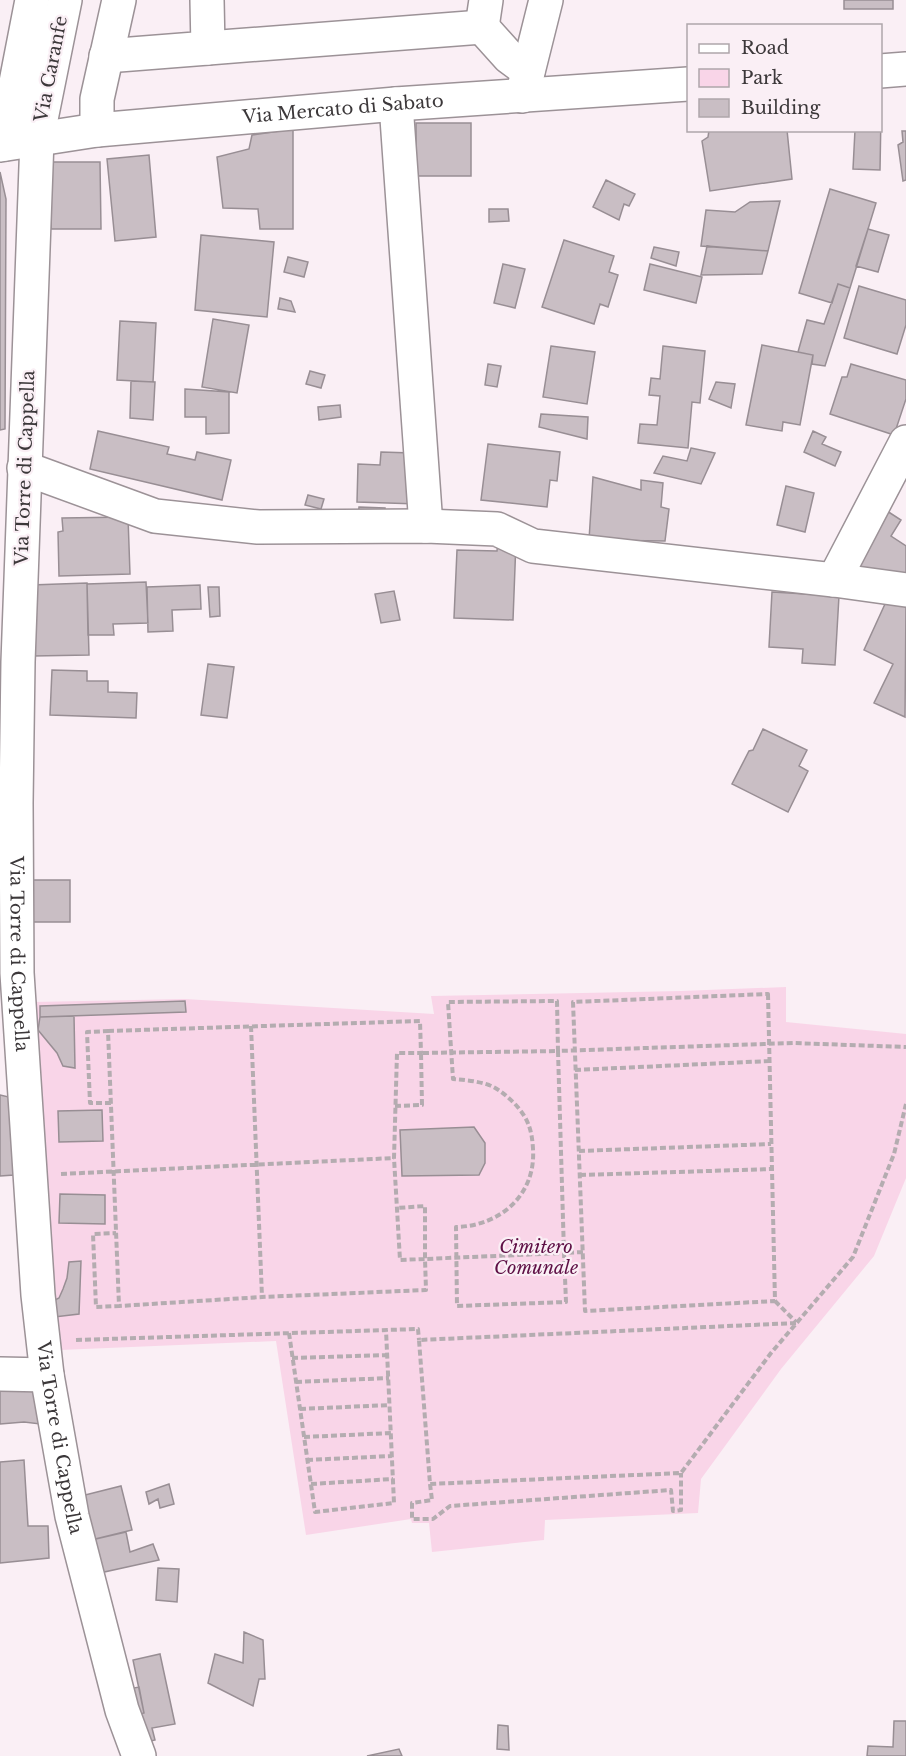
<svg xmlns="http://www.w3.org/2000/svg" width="906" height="1756" viewBox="0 0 906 1756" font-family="'Libre Baskerville',serif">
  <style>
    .green { fill: #f9d5e8 }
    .building { fill: #c9bec4; stroke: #988e94; stroke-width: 1.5 }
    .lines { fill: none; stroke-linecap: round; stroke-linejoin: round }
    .minor-casing { stroke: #9c9297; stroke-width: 36 }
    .path { stroke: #b4acb0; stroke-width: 4; stroke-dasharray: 6 3; stroke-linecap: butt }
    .minor { stroke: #fff; stroke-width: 33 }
    .labels { text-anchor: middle; stroke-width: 4.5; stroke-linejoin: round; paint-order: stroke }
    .street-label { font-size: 18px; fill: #3c383a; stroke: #faeff5 }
    .park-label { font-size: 18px; font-style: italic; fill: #5e0f45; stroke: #faeff5 }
  </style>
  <rect width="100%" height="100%" fill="#faeff5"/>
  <path class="green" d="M786,987V1022L906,1034V1178L874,1256L781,1369L701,1479L698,1513L545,1520L544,1540L432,1552L429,1523H412L411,1519L306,1535L276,1341L60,1350L33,1002L185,999L434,1014L431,996L681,991Z"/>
  <path class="building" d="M844,0H893V9H844Z
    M880,114H881L880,170L853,169L855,130H880Z
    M416,123H471V176H416Z
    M293,129V229H260L258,209L223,208L217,157L249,149L252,135Z
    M709,130H787L792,179L710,191L702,141L708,137Z
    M902,131H906V180L903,181L898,145L903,142Z
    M149,155L156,237L115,241L107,159Z
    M50,162H100L101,229H51Z
    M0,172L6,199L5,429L0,430Z
    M606,180L635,194L629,206L624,204L619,220L593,207Z
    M830,189L876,203L850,288L838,284L832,303L799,293Z
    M780,201L768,251L701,246L706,210L735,212L750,202Z
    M489,209H508L509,221L489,222Z
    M868,229L889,235L878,272L856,266Z
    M201,235L274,242L267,317L195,310Z
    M564,240L614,256L609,272L618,275L608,307L600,304L594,324L542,307Z
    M707,246L768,251L762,274L701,275Z
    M654,247L679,252L676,266L651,258Z
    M288,257L308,262L304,277L284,272Z
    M503,264L525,269L515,308L494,303Z
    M650,264L702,277L696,303L644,290Z
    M838,284L850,288L825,366L812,364L813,355L798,352L807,320L824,324Z
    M859,286L906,300V325L897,354L844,338Z
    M280,298L291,301L295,312L278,309Z
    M213,319L249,325L237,393L202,387Z
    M120,321L156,323L153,382L117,380Z
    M762,345L813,355L800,425L783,422L782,431L746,425Z
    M551,346L595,352L587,404L543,397Z
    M663,346L705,351L700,403L692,402L688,448L638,443L640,424L657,425L660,396L649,395L651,378L660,379Z
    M488,364L501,366L497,387L485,385Z
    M851,364L906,380V399L894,435L830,414L842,377H847Z
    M310,371L325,375L321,388L306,384Z
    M131,381L155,382L153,420L130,418Z
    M716,382L735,384L731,408L709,399Z
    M185,389L229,392V433L206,434V417H185Z
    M340,405L341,417L319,420L318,407Z
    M541,414L588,417L587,439L539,427Z
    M98,431L169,447L167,454L195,460L197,452L231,460L222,500L90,469Z
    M813,431L826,437L822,444L841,452L835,466L804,452Z
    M488,444L560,452L557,481L550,480L547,507L481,500Z
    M691,448L715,453L701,484L654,473L663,456L687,461Z
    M381,452L412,453L418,504L357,502L358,464L380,465Z
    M593,477L641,490V480L663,483L661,507L669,509L665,541L589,540Z
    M786,486L814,493L805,532L777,525Z
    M308,495L324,499L321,509L305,505Z
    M359,507L385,508V520L358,518Z
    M887,511L901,520L891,536L906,546V576L863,574L857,559Z
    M128,517L130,574L59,576L58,532L63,531L62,518Z
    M498,541H516L513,620L454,618L457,550L497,551Z
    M146,582L148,623L113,624L114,635H88L87,584Z
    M87,583L89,655L33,656L31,585Z
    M200,585L201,609L172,610L173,631L148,632L147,587Z
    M208,587H219L220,616L210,617Z
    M394,591L400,620L381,623L375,594Z
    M772,592L839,596L835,665L802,663L803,649L769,647Z
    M891,601L906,603L905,717L874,703L893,664L864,650L885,604Z
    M208,664L234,667L227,718L201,715Z
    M52,670L87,671V681H108V692L137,693L136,718L50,715Z
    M763,729L807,750L799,766L808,771L788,812L732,784L749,751L753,750Z
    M28,880H70V922H28Z
    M185,1001L186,1012L40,1017V1006Z
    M74,1016L75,1068L63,1066L57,1053L38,1030L40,1017Z
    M0,1095L9,1097L14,1175L0,1176Z
    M102,1110L103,1141L59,1142L58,1111Z
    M474,1127L485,1143V1163L479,1175L402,1176L400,1130Z
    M60,1194L105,1195V1224L59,1223Z
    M81,1261L79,1314L46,1318L47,1304L59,1298L63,1289L67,1278L69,1262Z
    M0,1381L32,1382L40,1424L24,1422L0,1424Z
    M24,1460L28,1526H48L49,1558L0,1563V1462Z
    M169,1484L174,1504L160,1508L158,1499L149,1504L146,1492Z
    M121,1486L132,1530L87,1541L77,1497Z
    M126,1532L130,1552L153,1544L159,1560L95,1574L87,1541Z
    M158,1568L179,1569L177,1602L156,1600Z
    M244,1632L263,1640L265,1679H259L253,1706L208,1683L215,1654L243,1663Z
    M160,1654L175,1724L152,1728L155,1740L138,1744L140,1714L144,1713L133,1660Z
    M139,1687L144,1713L140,1714L123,1690Z
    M894,1721H906V1756H867L868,1746L893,1747Z
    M498,1725L508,1726L509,1750L497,1749Z
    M399,1749L402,1756H367Z"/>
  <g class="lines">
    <g class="minor-casing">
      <g id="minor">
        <path id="s1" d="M65,0L37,139L18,662L16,803L17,973L38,1295L47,1375L72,1516L122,1710L139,1756"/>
        <path d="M482,27L509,57L528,71"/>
        <path d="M482,27L486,0"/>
        <path d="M208,48L482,27"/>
        <path d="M106,56L208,48L207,0"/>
        <path d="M880,71L906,69"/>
        <path d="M522,96L546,0"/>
        <path d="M396,104L426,526"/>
        <path d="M97,130V99L119,0"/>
        <path d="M4,144L32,0"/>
        <path id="s2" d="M0,145L97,130L396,104L688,84"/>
        <path d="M24,468L155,516L258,527L426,526L497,529L533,546L834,580L906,590"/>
        <path d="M834,580L906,442"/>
        <path d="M0,1374L47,1375"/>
      </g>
    </g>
    <path class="path" d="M768,994L775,1301L585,1311L573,1002Z
      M251,1026L262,1297
      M108,1031L420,1021L421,1053H397L394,1158L400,1260L425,1259L426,1290L262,1297L119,1306
      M575,1070L769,1061
      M111,1103H90L87,1032L108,1031L119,1306L96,1307L93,1234L116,1233
      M395,1106L422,1105L421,1053L558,1051L564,1253L425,1259V1206L397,1208
      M579,1151L771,1144
      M61,1174L394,1158
      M580,1175L772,1169
      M583,1252L564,1253L566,1302L457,1306L456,1227C500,1226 536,1195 533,1149C532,1130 528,1118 515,1104C507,1096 499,1089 489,1085C477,1081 465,1080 453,1079L448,1002L557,1001L558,1051L793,1043L906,1047
      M775,1301L796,1322
      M796,1323L419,1340L430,1484L681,1473L771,1353L853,1257L894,1154L906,1104
      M289,1333L315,1512L394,1503L386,1330
      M76,1340L418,1329L419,1340
      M292,1358L388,1355
      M296,1382L389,1378
      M300,1409L390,1405
      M304,1437L391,1433
      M307,1460L392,1456
      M311,1484L393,1479
      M430,1484L432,1500L412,1503V1519H433L450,1506L671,1490L673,1511L681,1510V1473"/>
    <use href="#minor" class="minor"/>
  </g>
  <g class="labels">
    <g class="street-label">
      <text transform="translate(51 69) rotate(-79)" y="6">Via Caranfe</text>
      <text dy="6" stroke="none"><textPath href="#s2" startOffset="345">Via Mercato di Sabato</textPath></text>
      <text transform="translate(25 468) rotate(-88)" y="6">Via Torre di Cappella</text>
      <text dy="6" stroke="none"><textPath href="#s1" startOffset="957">Via Torre di Cappella</textPath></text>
      <text dy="6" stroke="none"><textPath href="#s1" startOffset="1443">Via Torre di Cappella</textPath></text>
    </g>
    <g class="park-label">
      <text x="536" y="1253">Cimitero<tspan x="536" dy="21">Comunale</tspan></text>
    </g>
  </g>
  <rect x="687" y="24" width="195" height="108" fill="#faeff5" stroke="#aea6aa" stroke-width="1.5"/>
  <rect x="699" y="44" width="30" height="9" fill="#ffffff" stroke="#aea6aa" stroke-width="1.5"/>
  <text x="741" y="54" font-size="18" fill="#3c383a">Road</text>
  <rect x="699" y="69" width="30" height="18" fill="#f9d5e8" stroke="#aea6aa" stroke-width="1.5"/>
  <text x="741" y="84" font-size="18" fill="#3c383a">Park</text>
  <rect x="699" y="99" width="30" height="18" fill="#c9bec4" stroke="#aea6aa" stroke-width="1.5"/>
  <text x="741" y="114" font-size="18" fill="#3c383a">Building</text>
</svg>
